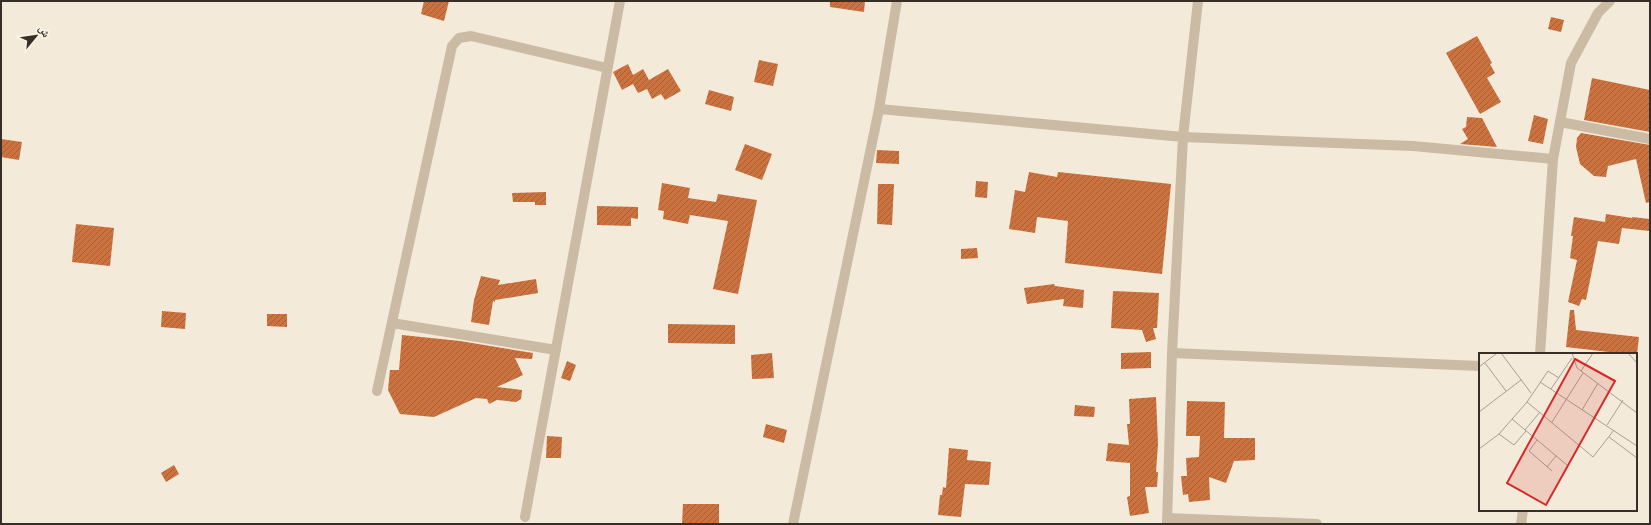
<svg xmlns="http://www.w3.org/2000/svg" width="1651" height="525" viewBox="0 0 1651 525" font-family="Lato,'Noto Naskh Arabic',sans-serif">
  <style>
    .building { fill: url(#building-hatch) }
    .lines { fill: none; stroke-linecap: round; stroke-linejoin: round }
    .minor { stroke: #cbbba5; stroke-width: 10 }
    .tertiary { stroke: #cbbba5; stroke-width: 10 }
    .inset-road { fill: none; stroke: #a89f92; stroke-width: 1 }
    .view { fill: #d62828; fill-opacity: 0.15; stroke: #d62828; stroke-width: 2 }
    .inset-edge { fill: none; stroke: #372e27; stroke-width: 2 }
  </style>
  <defs>
    <pattern id="building-hatch" width="6" height="6" patternUnits="userSpaceOnUse"><rect width="6" height="6" fill="#cc723f"/><path d="M-1 1l2-2M0 6l6-6M5 7l2-2" fill="none" stroke="#a65e35"/></pattern>
  </defs>
  <rect width="100%" height="100%" fill="#f3eada"/>
  <path class="building" d="M424,1H449L444,21L421,14Z
    M830,1H865L864,12L830,7Z
    M1551,17L1564,20L1561,32L1548,29Z
    M1477,36L1492,63L1490,64L1495,73L1487,78L1501,102L1480,114L1446,53Z
    M759,60L778,64L773,86L754,82Z
    M628,64L633,75L643,69L649,80L668,69L681,91L665,100L661,94L652,99L647,89L638,93L633,84L622,90L613,72Z
    M1592,78L1650,90V132L1584,120Z
    M709,90L734,97L731,111L705,104Z
    M1534,115L1548,119L1543,144L1528,141Z
    M1467,117L1482,118L1497,147L1460,144L1468,139L1462,129L1466,127Z
    M1581,133L1650,145V202L1646,203L1636,159L1608,166L1606,177L1594,176L1580,164L1576,147L1577,138Z
    M1,139L22,142L19,160L1,157Z
    M745,144L772,154L762,180L735,170Z
    M877,150L899,151V164L876,163Z
    M1029,172L1057,177L1058,172L1171,184L1162,274L1065,263L1068,221L1037,217L1035,233L1009,229L1015,190L1025,192Z
    M976,181L988,182L987,198L975,197Z
    M662,183L690,188L688,198L716,202L718,194L757,200L738,294L713,289L728,221L690,215L688,224L663,219L664,211L658,210Z
    M878,184H894L892,225L877,224Z
    M546,192V205H535V202H513L512,193Z
    M597,206L638,207V219L631,218V226L597,225Z
    M1606,214L1632,218V217L1650,219V231L1622,228L1619,244L1598,241L1586,300L1582,299L1579,306L1568,302L1577,260L1570,258L1573,236H1571L1574,217L1605,222Z
    M76,224L114,228L110,266L72,262Z
    M977,248L978,258L961,259V249Z
    M481,276L500,280L498,285L536,279L538,293L495,300V302L493,301L489,325L471,322L474,300Z
    M1054,284L1055,286L1084,290L1083,308L1063,306L1064,299L1027,304L1024,288Z
    M1113,291L1159,293L1157,328H1153L1156,339L1146,342L1142,330L1111,328Z
    M1570,310H1574L1576,330L1639,337L1637,354H1617V353L1566,347Z
    M162,311L186,313L185,329L161,327Z
    M267,314H287V327L267,326Z
    M668,324L735,325V344L668,343Z
    M402,335L460,341L533,353L532,359L515,358L523,375L497,387L522,390L521,399L516,402L497,400L489,404L487,399L476,398L434,417L400,414L388,390L390,370H399Z
    M1151,352V368L1121,369V353Z
    M772,353L774,378L752,379L751,355Z
    M567,361L576,365L570,381L561,378Z
    M1156,397L1158,444L1156,472H1158L1157,487H1145L1149,513L1130,516L1127,497L1130,496V463L1106,461L1108,443L1129,445L1127,424H1130L1129,399Z
    M1187,401L1225,402L1224,438H1255V460L1234,461L1226,483L1209,477L1210,500L1189,502L1188,494L1183,495L1181,476H1187L1186,458L1199,457L1200,436H1186Z
    M1075,405L1095,407L1094,417L1074,416Z
    M766,424L787,430L784,443L763,437Z
    M547,436L562,437L561,458H546Z
    M949,448L968,450L967,460L991,462L989,485L965,484L961,517L938,515L940,495H942L943,487L946,488Z
    M174,465L179,474L166,482L161,473Z
    M683,504H719V524H682Z"/>
  <g class="lines">
    <path class="minor" d="M879,109L1183,137L1413,146L1553,159
      M1560,122L1650,139
      M392,323L556,350
      M1172,353L1480,366
      M377,391L452,46L459,38L471,36L607,68
      M525,517L620,1
      M1167,518L1317,524
      M793,524L879,109L897,1
      M1167,524L1172,353L1183,137L1198,1"/>
    <path class="tertiary" d="M1540,354L1553,159L1571,63L1598,13L1610,1
      M1521,524L1523,510"/>
  </g>
  <g transform="translate(1479 353)">
    <rect width="158" height="158" fill="#f3eada"/>
    <path class="inset-road" d="M22,0L52,40M93,0L98,15L158,60M149,0L158,10M6,10L27,38M0,14L18,0M102,18L114,0M61,29L158,93M72,36L93,5M48,49L114,104L135,77M103,57L119,30M0,59L42,27M115,64L131,38M33,66L88,112M73,69L104,20M128,72L144,47M46,77L61,59M20,81L35,92L47,78M130,84L158,105M58,87L50,98L73,118M0,96L20,81L48,49L69,18L80,25M68,114L77,103"/>
    <path class="view" d="M96,6L136,28L67,152L28,130Z"/>
    <rect width="158" height="158" class="inset-edge"/>
  </g>
  <rect width="1651" height="525" fill="none" stroke="#372e27" stroke-width="4"/>
  <g transform="translate(36 36) rotate(61)" stroke="#faf4e6" stroke-width="3" paint-order="stroke">
  <path d="M0-3L7 15L0 10L-7 15Z" fill="#372e27"/>
  <text y="-6" font-size="11" font-weight="bold" text-anchor="middle" fill="#372e27">ش</text>
  </g>
</svg>
